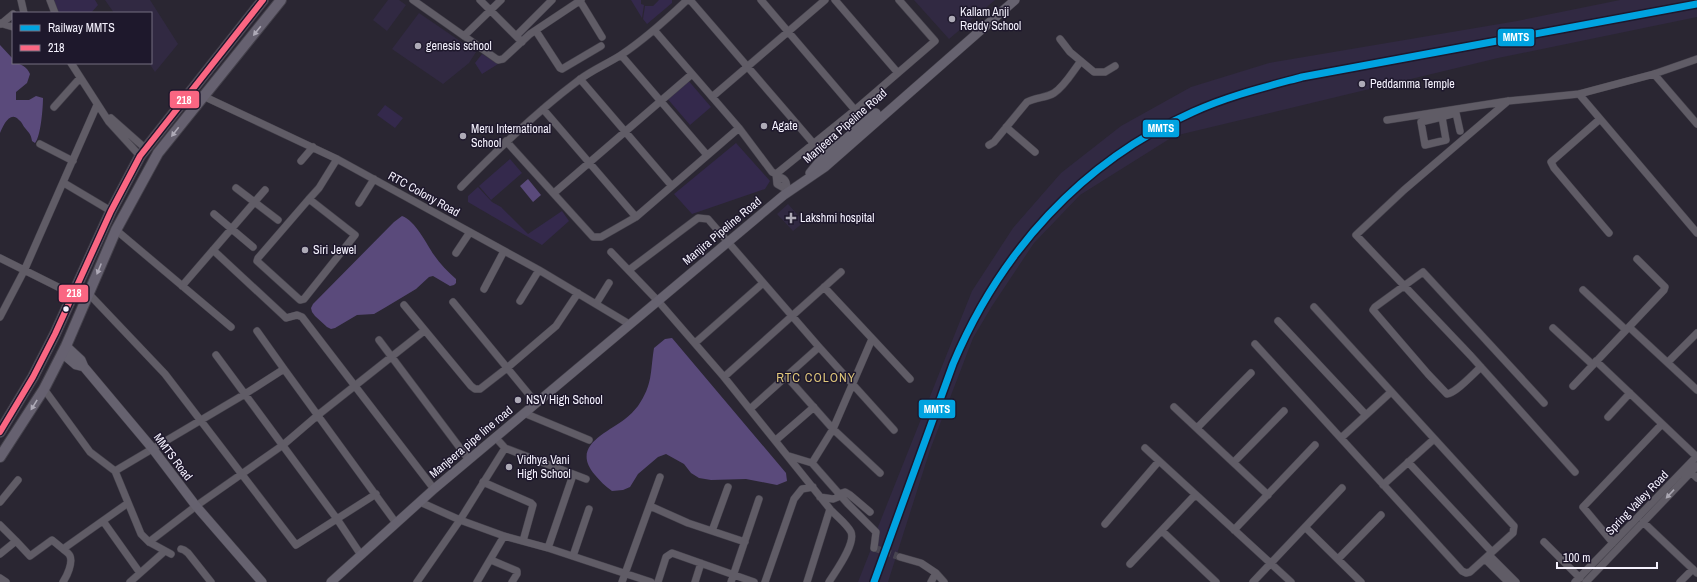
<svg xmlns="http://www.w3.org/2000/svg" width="1697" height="582" viewBox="0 0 1697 582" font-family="'Archivo Narrow',sans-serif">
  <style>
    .built { fill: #312942 }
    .green { fill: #34294c }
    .water { fill: #5a4a7b }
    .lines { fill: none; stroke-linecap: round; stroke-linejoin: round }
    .minor-tunnel { stroke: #484551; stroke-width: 7; stroke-dasharray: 7 3.5; stroke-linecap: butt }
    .minor-casing { stroke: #44414b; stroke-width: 8 }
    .major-casing { stroke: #44414b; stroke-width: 10 }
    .highway-casing { stroke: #44414b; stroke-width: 12 }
    .minor { stroke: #605c66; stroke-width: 7 }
    .major { stroke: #66626f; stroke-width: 9 }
    .highway { stroke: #666170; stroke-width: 10 }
    .bus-1-casing { stroke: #1e182c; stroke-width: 9 }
    .bus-1 { stroke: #fa6682; stroke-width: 6 }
    .rail-1-casing { stroke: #1e182c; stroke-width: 10 }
    .rail-1 { stroke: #00a3e0; stroke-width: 7 }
    .oneway { fill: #aeaab7 }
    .oneway2 { fill: #aaa7b2 }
    .poi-dot { fill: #aeabb7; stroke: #1e182c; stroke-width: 1.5 }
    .bus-dot { fill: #f5f2fe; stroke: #1e182c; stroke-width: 1.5 }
    .labels { text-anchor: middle; stroke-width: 3; stroke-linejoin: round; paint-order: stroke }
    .poi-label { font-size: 12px; fill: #f5f2fe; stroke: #1e182c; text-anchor: start }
    .street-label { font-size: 12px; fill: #f5f2fe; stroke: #1e182c }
    .neighbourhood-label { font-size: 13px; letter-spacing: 1px; fill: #dfc77a; stroke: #1e182c }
    .line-badge { stroke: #1e182c; stroke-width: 1.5 }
    .badge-label { font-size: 11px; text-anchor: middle; font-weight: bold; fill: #fff }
  </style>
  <rect width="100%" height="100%" fill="#2a2632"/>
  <path class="built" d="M105,0H150L178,44L155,72L149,63H151V13H114Z
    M388,0H399L406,5L387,31L373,20Z
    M914,0H995L949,39Z
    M1620,0H1697V17L1498,58L1174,136L1080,195L1034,243L992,306L973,338L930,450L888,582H858L875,539L876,532L972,291L1013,228L1061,173L1121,126L1191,87L1269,63L1517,21Z
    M419,13L476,52L469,63L443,84L392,49Z
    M788,204L804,222L793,231L777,214Z"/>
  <path class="green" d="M54,0H95L98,5L91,13H56Z
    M631,0H641V4L644,5L642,18Z
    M659,0H672V3L647,24L643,19L645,6H653Z
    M482,54L498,64L482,74L475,63Z
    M687,79L711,107L690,125L666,97Z
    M385,105L403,118L395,128L377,115Z
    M736,143L770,181L765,189L692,214L674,194Z
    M510,159L522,173L491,200L479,186Z
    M478,187L492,202L501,207L528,234L562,211L569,221L542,245L468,202V196Z"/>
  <path class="water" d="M0,45L13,59V63C21,63 27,67 30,74L27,83L16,92V100H29L36,96L43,98C43,107 41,136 35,143L32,141C31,134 29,133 25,128C23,126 22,122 19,120C10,110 3,126 0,133Z
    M528,179L541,195L533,202L520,186Z
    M402,216C415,220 427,245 434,255C440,264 448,272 456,279V283L454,285L450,286L433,276L429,277L416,289L386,307L374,314L357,315L335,328L331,329L327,327L315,316L312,312L311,308L313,304L394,222Z
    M672,338L786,473L787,481L777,485L746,479L711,480L699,478L691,473L684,464L666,454L658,457L638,474L630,487L623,490L612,491C605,486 600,481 595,475C570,446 607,433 625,419C630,415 634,411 638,406C653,384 650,373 654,348L665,339Z"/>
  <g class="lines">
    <path class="minor-tunnel" d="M874,548L900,557"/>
    <g class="minor-casing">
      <path id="minor" d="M21,0L24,13
        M50,0L55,13
        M413,0L498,60L503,59L530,34L581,0
        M480,0L522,42
        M690,0L814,144
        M761,0L855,110
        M835,0L898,73
        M580,1L602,37
        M0,23L13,27
        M1,24L13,14
        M536,31L560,68L562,69L601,46
        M655,31L739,128L772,172L776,174L777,184L789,191
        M464,36L501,0
        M516,36L552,0
        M1060,39L1070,52L1094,72H1105L1115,66
        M621,55L707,155
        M71,63L109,122L140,156
        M1654,74L1697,124
        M580,79L671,185
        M1579,94L1697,233
        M203,96L337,159L539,270L629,324
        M712,97L825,0
        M1508,101L1404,190L1356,235L1471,356L1575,472
        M54,107L80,78
        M543,109L636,217
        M1445,116L1456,113L1460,131
        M1442,117L1446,140L1425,145L1421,122Z
        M111,118L146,149
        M1600,119L1551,162L1554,168L1609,233
        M1387,120L1508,101L1579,94L1654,74L1697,59
        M1006,127L1035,152
        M506,141L593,237H601L636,217L739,128
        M40,144L73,161
        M989,145L994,142L1027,102C1036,97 1046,98 1054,93C1065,86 1073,71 1081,61
        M301,161L313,147
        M776,174L855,110L935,41L899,0
        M777,177C785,177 787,182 787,189
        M64,183L111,211
        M461,187C498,149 536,112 579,80C592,70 607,64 621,55C645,39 666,20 687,0
        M236,188L278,220
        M554,193L692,74
        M309,199L258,258L257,261L300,300L304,299L355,235L309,199L319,188L337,159
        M359,203L374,179
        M214,214L253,247
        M116,230L231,327
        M213,250L283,315L286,318L297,315L302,317L434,489
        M611,252L658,301L724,377L830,509C836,516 847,524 851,532C856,544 835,572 829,582
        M456,253L470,232
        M0,258L72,294
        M629,270L698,218L708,219L819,347L894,430
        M182,286L265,190
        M824,287L910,379
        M484,289L504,251
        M1583,290L1626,330
        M89,294L165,374L296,545L376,494
        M520,301L539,270
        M453,302L536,403
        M596,304L609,283
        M404,305L471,386L475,389H480L507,368L556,326L578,293
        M0,317L24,271L97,105
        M1278,321L1366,415
        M1629,327L1697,390
        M1553,328L1593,365
        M257,331L284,369L396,523
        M872,339L833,429L812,463L848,504L876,532L874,548
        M379,340L469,460
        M695,343L763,283
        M1255,344L1462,571L1466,573L1470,572L1513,533L1514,526L1314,307
        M216,355L337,519L361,555
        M1596,361L1697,457
        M1668,362L1697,333
        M1481,367C1473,374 1456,393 1447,394L1428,374L1373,310L1375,307L1423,272L1544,403
        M724,377L841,272
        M787,377L833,429L880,473
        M1573,386L1664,290L1665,287L1637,259
        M44,389L90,452L115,471L141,534L149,542L171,554
        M1174,407L1268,495
        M750,409L819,347
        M524,413L589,440
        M1608,417L1630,393
        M1197,428L1251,373
        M1341,438L1391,392
        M776,440L814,407
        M505,448L586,479
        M1145,448L1291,582
        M789,456L812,463
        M1234,462L1284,411
        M1408,462L1492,552
        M1688,469L1697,478
        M115,471L245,394L284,369
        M483,482L531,503L533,505L523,541
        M1383,485L1434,439
        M820,497L833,499L838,497L839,494L845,492L850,495L870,512
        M0,502L18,480
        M420,502L460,520L504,536L548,548L651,582
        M650,506L688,523L745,542
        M103,521L140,573
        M1643,522L1697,573
        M1105,524L1159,461
        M0,525L16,541
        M1305,527L1361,582
        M1234,530L1315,445
        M712,531L728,487
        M1162,531L1216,582
        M149,542L196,506L283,445L318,415L424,331
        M1544,542L1580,578
        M1613,543L1583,507L1662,424
        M548,548L573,475
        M63,549C65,551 69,553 70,556C73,563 67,576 63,582
        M181,549L184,550L188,553L211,582
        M0,554L16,541L30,556L52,540L63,549L128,503
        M1489,555L1516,582
        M573,556L589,509
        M900,557L921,563L936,573
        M1338,559L1381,515
        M1485,559L1508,582
        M491,560L517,571V574L512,582
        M1130,564L1195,495
        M0,578L6,582
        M130,582L165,551
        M417,582L460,520L505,448L496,438
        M477,582L504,536
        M622,582L660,477
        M658,582L666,557L672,553L754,582
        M695,582L701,563
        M731,582L759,499
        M765,582L794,499L802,489L813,487
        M807,582L830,509
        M931,582L936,573L944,582
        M1253,582L1342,488
        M1575,582L1697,456
        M1586,582L1697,466
        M1680,582L1693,569"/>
    </g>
    <g class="major-casing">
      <path id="major" d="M810,173L819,162L876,113
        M66,346L81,360L84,367L152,448L196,506L262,582
        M62,353L76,365L84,367
        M331,582L434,489L784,195L825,167L1015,0"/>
    </g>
    <g class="highway-casing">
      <path id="highway" d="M0,432L33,377L55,334L111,211L140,156L263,0
        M0,457L44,389L66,346L116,230L158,153L281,0"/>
    </g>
    <use href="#minor" class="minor"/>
    <use href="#major" class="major"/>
    <use href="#highway" class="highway"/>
    <g class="bus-1-casing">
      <path id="bus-1" d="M0,432L33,377L55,334L111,211L140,156L263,0"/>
    </g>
    <use href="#bus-1" class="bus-1"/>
    <g class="rail-1-casing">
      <path id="rail-1" d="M874,582L953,364C1000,252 1081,162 1193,112C1228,96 1265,87 1302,77L1697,4"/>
    </g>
    <use href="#rail-1" class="rail-1"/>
  </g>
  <defs><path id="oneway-solid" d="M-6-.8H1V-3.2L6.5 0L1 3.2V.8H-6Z"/></defs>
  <g class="oneway">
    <use href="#oneway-solid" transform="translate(257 31) rotate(129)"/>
    <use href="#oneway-solid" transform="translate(175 132) rotate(128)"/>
    <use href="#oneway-solid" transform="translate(99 269) rotate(112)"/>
    <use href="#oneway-solid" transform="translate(34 405) rotate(122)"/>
  </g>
  <use class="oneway2" href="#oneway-solid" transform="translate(1670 494) rotate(133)"/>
  <g class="poi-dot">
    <circle cx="952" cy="19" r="4"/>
    <circle cx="418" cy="46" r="4"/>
    <circle cx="1362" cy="84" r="4"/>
    <circle cx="764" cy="126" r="4"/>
    <circle cx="463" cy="136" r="4"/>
    <path d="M789 212h4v4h4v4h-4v4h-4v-4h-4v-4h4z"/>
    <circle cx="305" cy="250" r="4"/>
    <circle cx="518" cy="400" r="4"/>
    <circle cx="509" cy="467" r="4"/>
  </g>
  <circle class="bus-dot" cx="66" cy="309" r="3.5"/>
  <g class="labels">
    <g class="poi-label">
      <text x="960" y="16">Kallam Anji<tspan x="960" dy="14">Reddy School</tspan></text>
      <text x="426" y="50">genesis school</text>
      <text x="1370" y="88">Peddamma Temple</text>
      <text x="772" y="130">Agate</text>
      <text x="471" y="133">Meru International<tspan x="471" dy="14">School</tspan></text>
      <text x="800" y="222">Lakshmi hospital</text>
      <text x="313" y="254">Siri Jewel</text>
      <text x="526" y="404">NSV High School</text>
      <text x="517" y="464">Vidhya Vani<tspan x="517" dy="14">High School</tspan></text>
    </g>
    <g class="street-label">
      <text transform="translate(845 126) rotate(-41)" y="4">Manjeera Pipeline Road</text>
      <text transform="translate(424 194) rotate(29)" y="4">RTC Colony Road</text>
      <text transform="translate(722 231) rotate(-40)" y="4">Manjira Pipeline Road</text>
      <text transform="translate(471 442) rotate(-40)" y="4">Manjeera pipe line road</text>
      <text transform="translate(173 457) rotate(53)" y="4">MMTS Road</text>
      <text transform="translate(1637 503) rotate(-46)" y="4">Spring Valley Road</text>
    </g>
    <g class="neighbourhood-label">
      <text x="816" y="382">RTC COLONY</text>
    </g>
  </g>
  <g class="line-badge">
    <rect x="1497" y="28" width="38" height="19" rx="4" fill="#00a3e0"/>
    <rect x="169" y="90" width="31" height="19" rx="4" fill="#fa6682"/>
    <rect x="1142" y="119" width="38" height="19" rx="4" fill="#00a3e0"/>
    <rect x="58" y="284" width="31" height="19" rx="4" fill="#fa6682"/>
    <rect x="918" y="399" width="38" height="20" rx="4" fill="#00a3e0"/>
  </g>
  <g class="badge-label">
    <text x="1516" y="41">MMTS</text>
    <text x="184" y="104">218</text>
    <text x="1161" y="132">MMTS</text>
    <text x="74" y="297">218</text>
    <text x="937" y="413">MMTS</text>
  </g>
  <rect x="12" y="12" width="140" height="52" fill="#1e182c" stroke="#746f80"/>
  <rect x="20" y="25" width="20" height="6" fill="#00a3e0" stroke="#746f80"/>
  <text x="48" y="32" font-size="12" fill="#f5f2fe">Railway MMTS</text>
  <rect x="20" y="45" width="20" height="6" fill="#fa6682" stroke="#746f80"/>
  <text x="48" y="52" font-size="12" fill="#f5f2fe">218</text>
  <path d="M1557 562v6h100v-6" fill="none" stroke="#f5f2fe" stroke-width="2"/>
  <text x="1563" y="562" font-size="12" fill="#f5f2fe" stroke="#1e182c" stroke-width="3" paint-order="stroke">100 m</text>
</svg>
